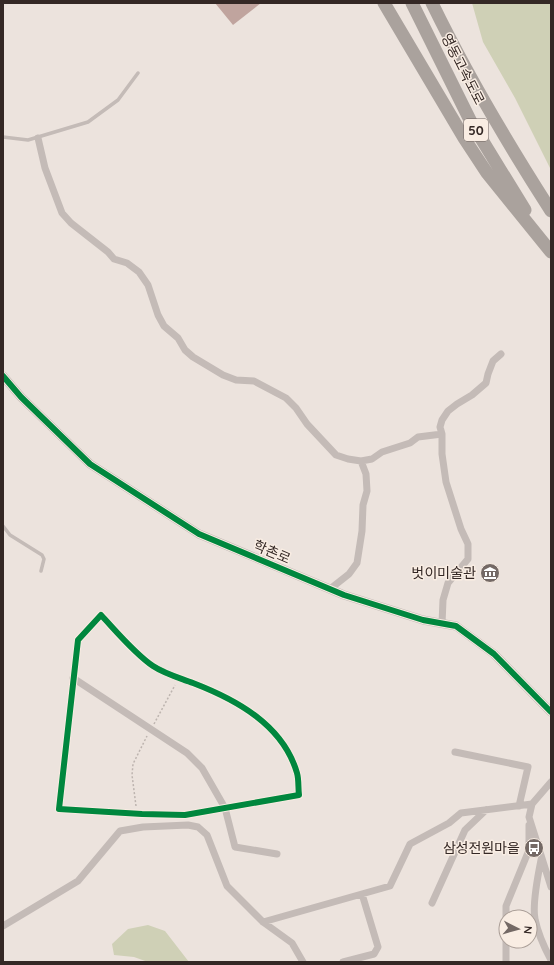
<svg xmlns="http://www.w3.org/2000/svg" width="554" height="965" viewBox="0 0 554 965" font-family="Quicksand,'Noto Sans KR',sans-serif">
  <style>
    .green { fill: #cfd0b6 }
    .building { fill: #c0a49e }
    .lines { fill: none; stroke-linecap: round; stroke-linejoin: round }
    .path { stroke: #bdb4af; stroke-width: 1.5; stroke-dasharray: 2 2; stroke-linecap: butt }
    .service { stroke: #c4bbb7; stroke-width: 3.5 }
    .minor { stroke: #c4bbb7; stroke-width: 7 }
    .tertiary { stroke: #c4bbb7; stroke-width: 9 }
    .motorway { stroke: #aaa29d; stroke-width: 13 }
    .cycleway-casing { stroke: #f9ede3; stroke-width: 8 }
    .cycleway { stroke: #00873e; stroke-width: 6 }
    .labels { text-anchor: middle; stroke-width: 3; stroke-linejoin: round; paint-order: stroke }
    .shield { fill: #f9ede3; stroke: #6f635e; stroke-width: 1 }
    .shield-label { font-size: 13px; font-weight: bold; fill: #342825 }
    .street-label { font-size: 14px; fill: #342825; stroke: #f9ede3 }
    .poi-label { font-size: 14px; fill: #342825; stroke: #f9ede3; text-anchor: end }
  </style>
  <rect width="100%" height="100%" fill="#ece3dd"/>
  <path class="green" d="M472,3H551V170L515,98L483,42Z
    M148,925L165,931L189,962H148L134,957L114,955L112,944L128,929Z"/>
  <path class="building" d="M215,3H261L233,25Z"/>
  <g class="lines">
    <path class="path" d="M154,724L175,685
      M136,806L132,775L133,764L147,736"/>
    <path class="service" d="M3,137L28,140L88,122L118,100L138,73
      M3,526L10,535L42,555L44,559L41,571"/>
    <path class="minor" d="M38,138L45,168L62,213L71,223L108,252L114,259L127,263L139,272L148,285L158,315L164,326L178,338L185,350L193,357L223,375L236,380L254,381L286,398L296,408L307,424L336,455L348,459L361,461L372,459L382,452L410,443L418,437L442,434
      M330,589L349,574L357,563L362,531L363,505L367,491L366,474L361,461
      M101,615C116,631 135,654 153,666C165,674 180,678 193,683C237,700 283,725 297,773C299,780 298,788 299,795L185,815L142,814L59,809L78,640Z
      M442,624L443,600L448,583L468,559V544L461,529L446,482L442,454V434L440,427L442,420L448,411L457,404L472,395L486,383L488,374L493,361L501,354
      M73,678L187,753L202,768L225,808L235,847L277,854
      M455,752L528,767L519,806
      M551,782L532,804L529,817L551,887
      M541,860C538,875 532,904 535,919C538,934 544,947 551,960
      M432,903L465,830L486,810
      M506,917V906L529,850V825
      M263,922L390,886L410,844L449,823L461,813L532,804
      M3,926L78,881L120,831L143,827L188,825L198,827L207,835L227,886L263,922L292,943L303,962
      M506,941V962
      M343,962L374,954L378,947L362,894"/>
    <path class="tertiary" d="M3,376L21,397L90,464L199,534L344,595L423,620L456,626L494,654L551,712"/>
    <path class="motorway" d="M384,3L464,138L487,173L551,252
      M412,3L471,122L525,210
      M432,3C467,75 508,144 551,211"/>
    <g class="cycleway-casing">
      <path id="cycleway" d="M3,376L21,397L90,464L199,534L344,595L423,620L456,626L494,654L551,712
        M101,615C116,631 135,654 153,666C165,674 180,678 193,683C237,700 283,725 297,773C299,780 298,788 299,795L185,815L142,814L59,809L78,640Z"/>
    </g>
    <use href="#cycleway" class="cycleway"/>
  </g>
  <defs>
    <g id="museum-disc" transform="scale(1)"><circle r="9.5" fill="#746965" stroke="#f9ede3"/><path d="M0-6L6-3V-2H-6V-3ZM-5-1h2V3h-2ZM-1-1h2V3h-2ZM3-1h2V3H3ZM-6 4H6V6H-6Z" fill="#fff"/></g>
    <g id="bus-disc" transform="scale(1)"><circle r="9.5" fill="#746965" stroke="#f9ede3"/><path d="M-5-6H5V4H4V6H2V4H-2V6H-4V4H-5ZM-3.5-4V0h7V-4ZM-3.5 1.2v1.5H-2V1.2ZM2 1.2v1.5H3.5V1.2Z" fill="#fff"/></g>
  </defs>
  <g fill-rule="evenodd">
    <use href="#museum-disc" x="490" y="573"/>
    <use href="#bus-disc" x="534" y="848"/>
  </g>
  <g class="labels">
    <rect class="shield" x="464" y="119" width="24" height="22" rx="3"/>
    <g class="shield-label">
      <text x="476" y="135">50</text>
    </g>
    <g class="street-label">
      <text transform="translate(463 69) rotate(63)" y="5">영동고속도로</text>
      <text transform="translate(272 552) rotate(23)" y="5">학촌로</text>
    </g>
    <g class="poi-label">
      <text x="476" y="578">벗이미술관</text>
      <text x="520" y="853">삼성전원마을</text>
    </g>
  </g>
  <rect width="554" height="965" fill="none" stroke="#342825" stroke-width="8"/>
  <g transform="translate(518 929) rotate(96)"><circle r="19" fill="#f9ede3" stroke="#aa9e97"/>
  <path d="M0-3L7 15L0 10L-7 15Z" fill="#746965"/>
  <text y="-6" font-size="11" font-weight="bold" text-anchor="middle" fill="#342825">N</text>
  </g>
</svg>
